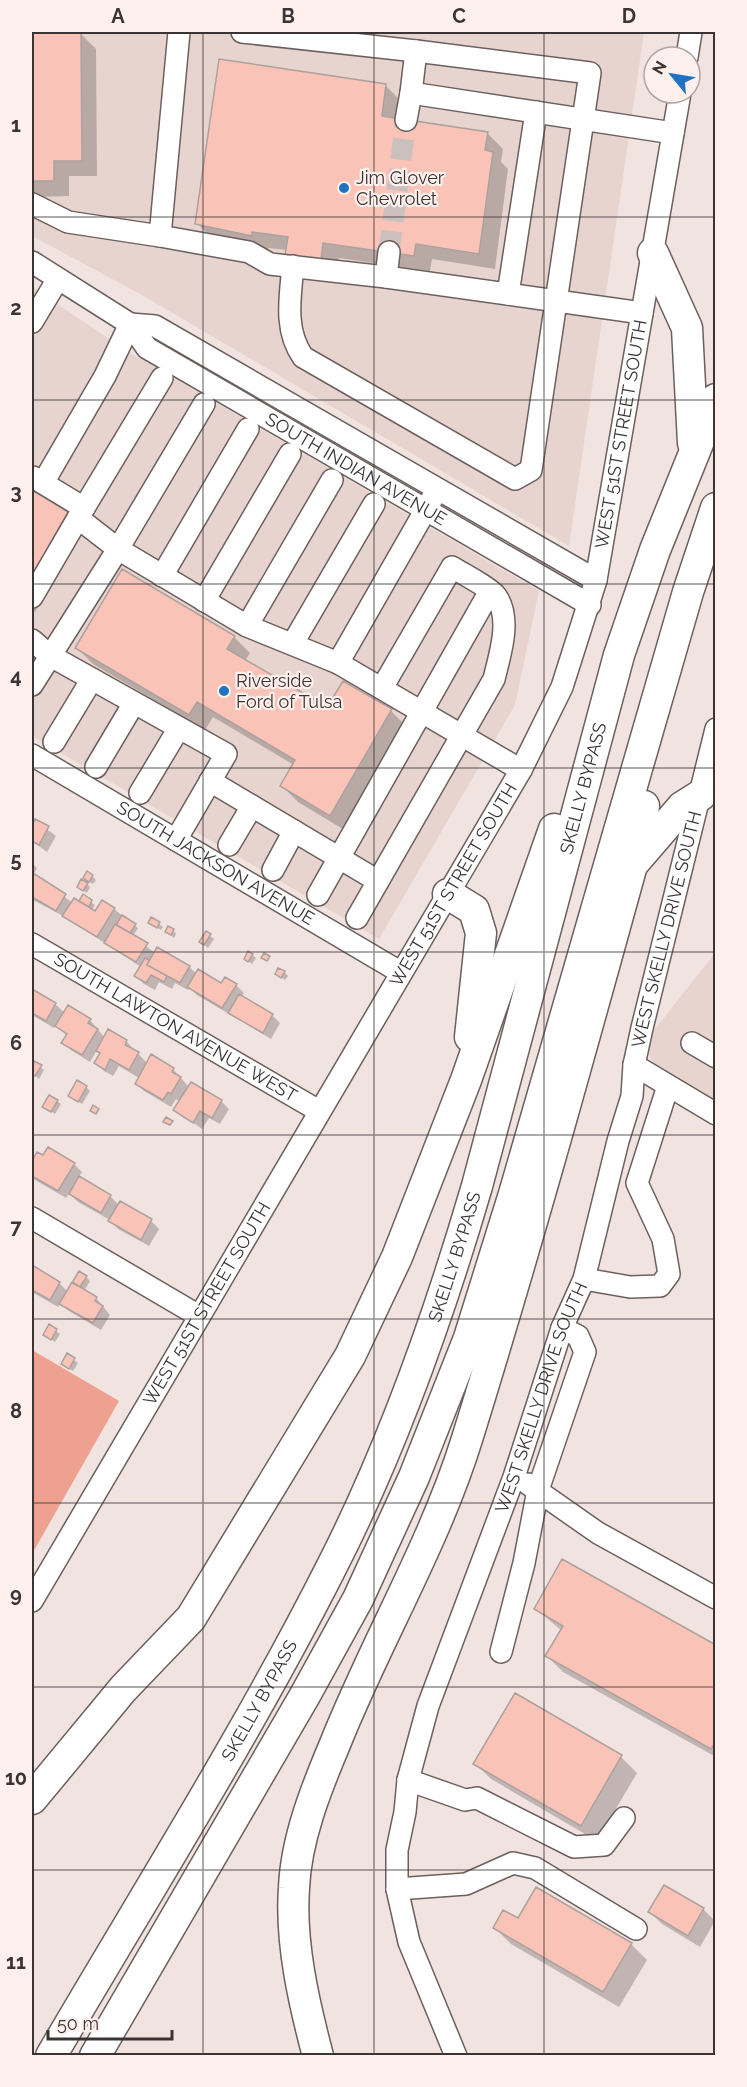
<svg xmlns="http://www.w3.org/2000/svg" width="747" height="2087" viewBox="0 0 747 2087" font-family="Raleway,sans-serif">
  <style>
    .built { fill: #e8d4cf }
    .green { fill: #efa191 }
    .shadow { fill: #0003 }
    .building { fill: #fac3b7; stroke: #ada19e; stroke-width: 1.5 }
    .lines { fill: none; stroke-linecap: round; stroke-linejoin: round }
    .minor-tunnel { stroke: #ccc0be; stroke-width: 21; stroke-dasharray: 21 10; stroke-linecap: butt }
    .minor-casing { stroke: #6b605e; stroke-width: 24 }
    .highway-casing { stroke: #6b605e; stroke-width: 33 }
    .minor { stroke: #fff; stroke-width: 21 }
    .highway { stroke: #fff; stroke-width: 30 }
    .grid { fill: none; stroke: #3a3534; stroke-width: 1.5; stroke-opacity: 0.55 }
    .poi-dot { fill: #1f73c1; stroke: #fdf0ed; stroke-width: 2 }
    .labels { text-anchor: middle; stroke-width: 4.5; stroke-linejoin: round; paint-order: stroke }
    .poi-label { font-size: 18px; fill: #3a3534; stroke: #fdf0ed; text-anchor: start }
    .street-label { font-size: 18px; fill: #3a3534; stroke: #fdf0ed }
    .neatline { fill: none; stroke: #3a3534; stroke-width: 2 }
    .grid-label { font-size: 20px; text-anchor: middle; font-weight: bold; fill: #3a3534 }
  </style>
  <rect width="100%" height="100%" fill="#f0e3e0"/>
  <path class="built" d="M32,32L644,33L569,546L142,295L32,236Z
    M32,287L129,352L539,591L515,705L379,939L32,736Z
    M715,953V1100L655,1066L651,1060L648,1049V1038Z"/>
  <path class="green" d="M32,1350L119,1401L32,1554Z"/>
  <path class="shadow" d="M32,33H80L96,49L97,176H69V196L37,197L32,191Z
    M385,85L401,101L399,120L487,133L503,149L501,162L508,169L495,269L432,259L430,271L339,258L336,275L303,270L287,254V250L268,248V251L213,240L197,223Z
    M32,492L67,513L83,529L35,612L32,610Z
    M122,571L234,637L250,653L245,661L328,710L344,683L391,711L407,727L346,831L298,802L282,786L294,765L213,717L205,730L93,664L77,648Z
    M36,821L56,836L47,852L32,841V829Z
    M32,863L37,868L33,875L73,903H79L83,896L95,905L92,910L96,913L114,909L138,928L133,936L155,953L189,967L197,974L222,985H236L244,993L241,997L272,1015L280,1023L271,1039L197,995L190,988L188,990L175,983L172,989L159,982L155,990L144,984L136,976L141,967L65,917L33,900L32,902Z
    M92,876L96,880L93,884L88,881Z
    M87,884L90,887L87,893L82,890Z
    M152,919L163,927L161,930L150,923Z
    M173,930L176,934L174,938L167,932Z
    M206,933L214,939L208,948L201,942Z
    M252,955L256,958L252,964L246,959Z
    M284,972L288,976L285,980L277,974Z
    M32,991L55,1004L65,1013L90,1020L105,1038L126,1041L147,1063L173,1069L189,1087L191,1084L222,1102L229,1109L220,1124L209,1118L202,1129L175,1110L180,1102L176,1099L171,1107L144,1091L136,1083L139,1078L119,1066L113,1076L104,1071L96,1063L101,1054L97,1050L90,1062L71,1050L63,1042L67,1036L56,1025L54,1028L32,1015Z
    M35,1063L44,1070L39,1079L32,1073Z
    M86,1087L90,1091L82,1104L69,1096Z
    M57,1101L61,1104L55,1114L44,1106Z
    M32,1152L36,1157L74,1164L82,1172L78,1178L110,1196L119,1205L120,1203L151,1221L159,1229L149,1246L118,1229L110,1220L78,1202L69,1193L66,1198L35,1180L32,1176Z
    M32,1267L59,1283L68,1292L86,1277L90,1281L84,1291L96,1298L110,1315L101,1330L69,1311L60,1303L58,1307L32,1292Z
    M50,1326L60,1334L55,1342L45,1335Z
    M67,1355L78,1363L73,1371L66,1367Z
    M536,1609L716,1647V1757L563,1672L547,1656L562,1631Z
    M515,1695L621,1757L637,1773L597,1841L491,1779L475,1763Z
    M703,1909L715,1921L700,1947L662,1924L650,1912Z
    M495,1928L631,1944L647,1960L619,2007L511,1944Z"/>
  <path class="building" d="M32,32H81L82,161H54V181H32Z
    M219,59L386,84L382,116L488,132L485,150L493,152L479,254L416,244L414,256L323,243L321,260L285,255L288,237L252,232V236L195,224Z
    M32,490L68,512L32,575Z
    M122,569L235,636L227,649L327,707L343,681L392,709L330,816L280,786L295,760L197,702L189,715L75,648Z
    M35,819L49,826L39,845L32,841V826Z
    M87,871L93,875L89,882L83,878Z
    M33,873L66,894L56,911L32,897Z
    M81,879L88,883L83,891L77,887Z
    M83,894L92,900L89,907L79,901Z
    M74,898L95,911L102,900L115,908L97,937L62,916Z
    M122,915L136,924L130,933L116,925Z
    M151,917L160,922L157,928L148,923Z
    M115,924L148,943L136,962L104,943Z
    M168,926L174,929L171,935L165,932Z
    M206,931L211,934L204,945L199,942Z
    M157,947L190,966L180,983L147,965Z
    M248,951L253,954L248,962L244,959Z
    M264,953L270,956L267,961L261,958Z
    M145,958L149,960L147,965L167,976L164,982L151,975L146,983L134,976Z
    M278,968L285,971L281,978L275,974Z
    M198,969L221,983L225,977L237,984L222,1008L187,987Z
    M32,989L56,1003L46,1021L32,1013Z
    M239,994L273,1014L263,1033L228,1013Z
    M68,1005L91,1019L88,1023L98,1029L82,1055L61,1043L67,1034L55,1026Z
    M108,1029L127,1040L125,1045L139,1052L129,1070L110,1059L105,1070L94,1063L100,1053L96,1051Z
    M151,1054L174,1068L172,1072L181,1077L171,1094L168,1092L163,1100L135,1084Z
    M34,1061L42,1065L35,1076L32,1074Z
    M77,1080L87,1086L78,1102L68,1096Z
    M191,1082L222,1100L212,1118L200,1111L193,1123L173,1110Z
    M49,1095L58,1100L51,1112L42,1107Z
    M93,1105L99,1109L96,1114L90,1111Z
    M166,1117L173,1121L170,1125L163,1122Z
    M48,1147L75,1163L58,1191L32,1176V1161L37,1152L43,1155Z
    M79,1176L111,1195L101,1213L69,1194Z
    M120,1201L152,1219L141,1240L108,1221Z
    M32,1265L60,1282L50,1300L32,1290Z
    M79,1271L87,1276L80,1287L72,1283Z
    M72,1282L97,1297L95,1301L103,1306L93,1323L59,1304Z
    M49,1324L57,1329L51,1340L43,1335Z
    M67,1353L75,1358L69,1369L61,1364Z
    M562,1559L716,1645V1741L711,1749L545,1656L563,1626L534,1609Z
    M515,1693L622,1755L581,1826L473,1764Z
    M664,1885L704,1908L688,1936L648,1912Z
    M536,1887L632,1943L603,1992L493,1928L503,1910L518,1918Z"/>
  <g class="lines">
    <path class="minor-tunnel" d="M389,252L406,120"/>
    <g class="minor-casing">
      <g id="minor">
        <path d="M179,32L160,236L249,252L270,264L386,277L642,313"/>
        <path d="M242,32L416,51L411,93L673,133"/>
        <path d="M687,57L691,32"/>
        <path d="M406,120L411,93"/>
        <path d="M32,204L68,222L160,236"/>
        <path id="s1" d="M32,262L130,324L147,348L590,605"/>
        <path d="M293,266C290,298 284,330 303,357L515,479L531,470L590,73L416,51"/>
        <path d="M386,277L389,252"/>
        <path d="M508,294L536,112"/>
        <path d="M32,322L58,279"/>
        <path d="M130,324L155,326L596,580"/>
        <path d="M162,378L78,518L118,549L247,626L338,663L521,770"/>
        <path d="M33,477L84,508"/>
        <path d="M43,483L105,376L130,324"/>
        <path d="M162,576L248,429"/>
        <path d="M32,597L78,518"/>
        <path d="M204,601L290,454"/>
        <path d="M247,626L332,480"/>
        <path d="M32,640L49,655L226,754L176,840"/>
        <path d="M293,643L374,504"/>
        <path d="M338,663L433,497"/>
        <path d="M32,685L118,549L204,404"/>
        <path d="M54,742L92,679"/>
        <path id="s2" d="M32,755L400,972"/>
        <path d="M96,767L134,703"/>
        <path d="M210,781L378,881"/>
        <path d="M140,793L179,728"/>
        <path d="M229,845L252,806"/>
        <path d="M273,870L294,831"/>
        <path d="M318,895L490,591"/>
        <path d="M357,918L494,679C500,654 512,619 496,596C489,587 463,574 452,567L382,688"/>
        <path id="s3" d="M32,944L319,1111"/>
        <path d="M692,1043L716,1057"/>
        <path d="M634,1065L716,1114"/>
        <path d="M32,1218L199,1316"/>
        <path d="M584,1279L630,1287L660,1286L669,1274L663,1239L637,1183L668,1086"/>
        <path d="M528,1484L598,1533L716,1598"/>
        <path id="s4" d="M32,1601L521,770L562,687L596,580L680,93"/>
        <path d="M501,1652L524,1563L538,1490L585,1352L578,1336L562,1328"/>
        <path d="M408,1780L465,1800L477,1798L574,1847L604,1845L624,1818"/>
        <path d="M397,1889L466,1884L513,1863L535,1868L636,1929"/>
        <path id="s5" d="M456,2056L409,1942L397,1889V1850L405,1812L408,1780L428,1706L514,1477L562,1328L584,1279L618,1141L632,1096L634,1065L642,1028L716,729"/>
      </g>
    </g>
    <g class="highway-casing">
      <g id="highway">
        <path d="M653,253L687,328L693,443"/>
        <path d="M632,865L682,807L701,795"/>
        <path d="M448,894L474,910L481,933L470,1037"/>
        <path d="M32,1799L123,1689L191,1618L350,1356L397,1257L466,1080L554,829"/>
        <path id="s6" d="M51,2056C145,1895 247,1734 331,1568C393,1447 439,1316 477,1186L619,655L655,550L716,399"/>
        <path d="M95,2056L304,1697L358,1599L414,1477L469,1338L514,1194L688,592L716,508"/>
        <path d="M318,2056C304,2003 290,1943 294,1888C296,1839 316,1789 335,1744C376,1641 434,1545 467,1439C526,1249 579,1057 632,865L644,806"/>
      </g>
    </g>
    <use href="#minor" class="minor"/>
    <use href="#highway" class="highway"/>
  </g>
  <path class="grid" d="M203,32V2056M374,32V2056M544,32V2056M32,217H716M32,400H716M32,584H716M32,768H716M32,952H716M32,1135H716M32,1319H716M32,1503H716M32,1687H716M32,1870H716"/>
  <g class="poi-dot">
    <circle cx="344" cy="188" r="6"/>
    <circle cx="224" cy="691" r="6"/>
  </g>
  <g class="labels">
    <g class="poi-label">
      <text x="356" y="184">Jim Glover<tspan x="356" dy="21">Chevrolet</tspan></text>
      <text x="236" y="687">Riverside<tspan x="236" dy="21">Ford of Tulsa</tspan></text>
    </g>
    <g class="street-label">
      <text dy="6" stroke="none"><textPath href="#s4" startOffset="1317">WEST 51ST STREET SOUTH</textPath></text>
      <text dy="6" stroke="none"><textPath href="#s1" startOffset="387">SOUTH INDIAN AVENUE</textPath></text>
      <text dy="6" stroke="none"><textPath href="#s6" startOffset="1384">SKELLY BYPASS</textPath></text>
      <text dy="6" stroke="none"><textPath href="#s2" startOffset="213">SOUTH JACKSON AVENUE</textPath></text>
      <text dy="6" stroke="none"><textPath href="#s4" startOffset="831">WEST 51ST STREET SOUTH</textPath></text>
      <text dy="6" stroke="none"><textPath href="#s5" startOffset="1179">WEST SKELLY DRIVE SOUTH</textPath></text>
      <text dy="6" stroke="none"><textPath href="#s3" startOffset="166">SOUTH LAWTON AVENUE WEST</textPath></text>
      <text dy="6" stroke="none"><textPath href="#s6" startOffset="898">SKELLY BYPASS</textPath></text>
      <text dy="6" stroke="none"><textPath href="#s4" startOffset="345">WEST 51ST STREET SOUTH</textPath></text>
      <text dy="6" stroke="none"><textPath href="#s5" startOffset="693">WEST SKELLY DRIVE SOUTH</textPath></text>
      <text dy="6" stroke="none"><textPath href="#s6" startOffset="412">SKELLY BYPASS</textPath></text>
    </g>
  </g>
  <rect width="747" height="2087" fill="none" stroke="#fdf0ed" stroke-width="66"/>
  <g transform="translate(672 75) rotate(300)"><circle r="28" fill="#fdf0ed" stroke="#afa5a3" stroke-width="1.5"/>
  <path d="M0-4.5L10 22L0 15L-10 22Z" fill="#1f73c1"/>
  <text y="-9" font-size="16" font-weight="bold" text-anchor="middle" fill="#3a3534">N</text>
  </g>
  <path d="M48 2030v9h124v-9" fill="none" stroke="#3a3534" stroke-width="3"/>
  <text x="57" y="2030" font-size="18" fill="#3a3534" stroke="#fdf0ed" stroke-width="4.5" paint-order="stroke">50 m</text>
  <rect x="33" y="33" width="681" height="2021" class="neatline"/>
  <g class="grid-label">
    <text x="118" y="23">A</text>
    <text x="288" y="23">B</text>
    <text x="459" y="23">C</text>
    <text x="629" y="23">D</text>
    <text x="16" y="132">1</text>
    <text x="16" y="315">2</text>
    <text x="16" y="499">3</text>
    <text x="16" y="683">4</text>
    <text x="16" y="867">5</text>
    <text x="16" y="1050">6</text>
    <text x="16" y="1234">7</text>
    <text x="16" y="1418">8</text>
    <text x="16" y="1602">9</text>
    <text x="16" y="1785">10</text>
    <text x="16" y="1969">11</text>
  </g>
</svg>
